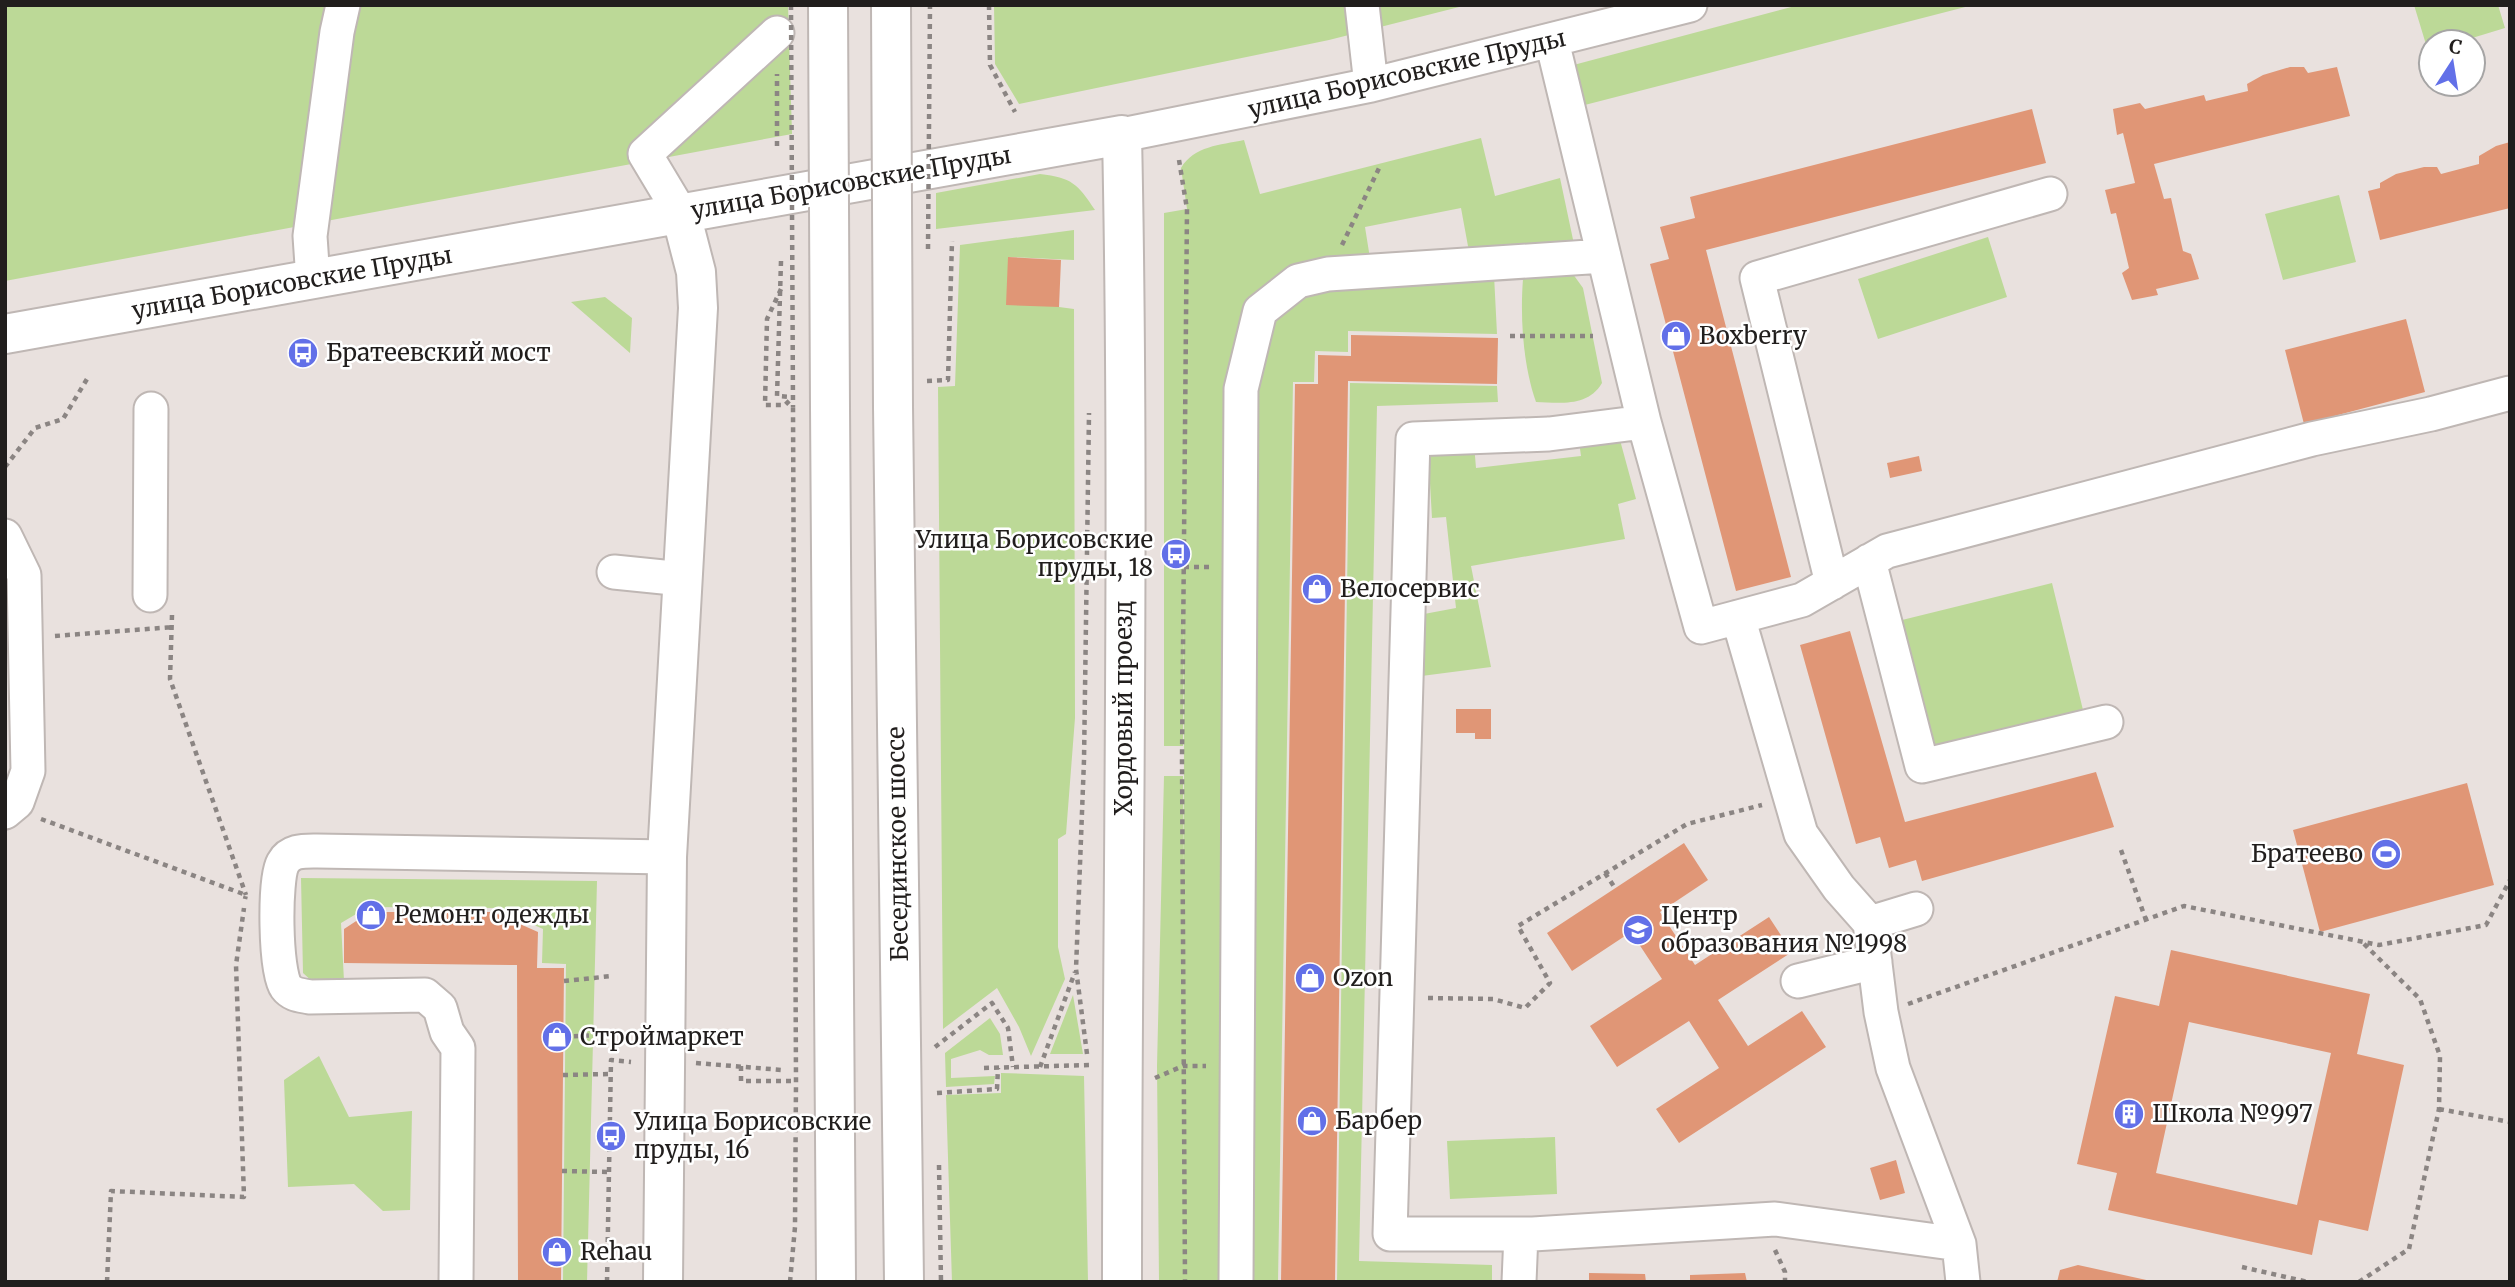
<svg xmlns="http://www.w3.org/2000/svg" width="2515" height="1287" viewBox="0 0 2515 1287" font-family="Merriweather,serif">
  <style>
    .green { fill: #bcd997 }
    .building { fill: #e09676; fill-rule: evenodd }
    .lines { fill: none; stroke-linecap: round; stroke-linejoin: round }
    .minor-casing { stroke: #bfb7b4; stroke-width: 37 }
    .major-casing { stroke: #bfb7b4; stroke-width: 42 }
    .path { stroke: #8b8583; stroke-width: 4.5; stroke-dasharray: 5 5; stroke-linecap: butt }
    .minor { stroke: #fff; stroke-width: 33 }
    .major { stroke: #fff; stroke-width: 38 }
    .major-bridge-casing { stroke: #bfb7b4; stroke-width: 42; stroke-linecap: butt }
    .path-bridge { stroke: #8b8583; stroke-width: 4.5; stroke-dasharray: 5 5; stroke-linecap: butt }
    .major-bridge { stroke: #fff; stroke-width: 38 }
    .labels { text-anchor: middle; stroke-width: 5; stroke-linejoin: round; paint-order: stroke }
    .street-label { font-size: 24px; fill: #211e1d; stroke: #fff }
    .poi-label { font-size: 24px; fill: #211e1d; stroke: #fff; text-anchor: start }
  </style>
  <rect width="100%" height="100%" fill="#e9e1de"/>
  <path class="green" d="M5,5H788L792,134L5,281Z
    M994,5H1467L1329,40L1019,104L995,64Z
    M1799,5H1973L1577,107L1566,67Z
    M2414,5H2498L2505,28L2459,42H2431V50L2428,51Z
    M1481,138L1495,196L1560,178L1575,249L1470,257L1461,208L1365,227L1372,271L1260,311L1241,389L1235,1282H1159L1157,1066L1164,776H1183L1184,878V605L1183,746H1164V213L1187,209L1181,168C1194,146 1220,145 1244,140L1260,194Z
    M1040,174C1072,178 1077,183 1095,210L936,229V193Z
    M2339,195L2356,262L2283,280L2265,214Z
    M1074,230V260L1009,257L1059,307L1074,309L1075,718L1066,834L1058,839V947L1065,979L1031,1056L1019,1027L997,988L943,1029L938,387L955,386L960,245Z
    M1988,237L2007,297L1878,339L1858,279Z
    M1570,270L1583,288L1602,383C1588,407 1560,403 1536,402C1523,365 1520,318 1523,279L1534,274Z
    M1494,275L1497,334L1348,331V352L1315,351L1314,382H1293L1278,1282H1240L1245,389L1260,328L1314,286Z
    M605,297L632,318L630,353L571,302Z
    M1350,383L1497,386L1498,402L1377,406L1359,1261L1492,1265V1282H1337Z
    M1617,429L1636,499L1618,504L1625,539L1471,566L1491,667L1406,678L1408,617L1456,608L1446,517L1432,518L1428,448L1474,444L1476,468L1581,456L1578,434Z
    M2052,583L2083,710L1929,747L1898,621Z
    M301,878L597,881L587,1282H563L566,964L542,963L543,929L496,908L368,907L341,923L344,981L314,983L303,973Z
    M1073,995L1083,1054H1050Z
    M990,1018L1000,1034L1003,1055H989L980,1050L951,1059V1078L995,1076L994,1084L946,1087L945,1053Z
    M319,1056L349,1117L412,1111L410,1210L383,1211L354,1184L288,1187L284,1080Z
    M1001,1073L1084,1076L1088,1282H952L946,1095L1001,1093Z
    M1555,1137L1557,1194L1450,1199L1447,1141Z"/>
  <path class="building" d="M2290,67H2304L2308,73L2337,67L2350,116L2154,164L2164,199L2171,198L2183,251L2191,254L2199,279L2156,289L2158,295L2132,300L2122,273L2129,268L2116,213L2111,214L2105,190L2135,183L2123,133L2117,135L2113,109L2140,103L2145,109L2204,95L2206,101L2248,91L2247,84L2263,75Z
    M2032,109L2046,163L1706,250L1791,577L1736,591L1650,264L1669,259L1660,227L1695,218L1690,197Z
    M2510,142V208L2380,240L2368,191L2380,188V183L2396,174L2424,167H2437L2441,174L2479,164V156L2496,146Z
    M1008,257L1061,260L1059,307L1006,305Z
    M2406,319L2425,392L2304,424L2285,350Z
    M1351,335L1498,338L1497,384L1348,381L1335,1282H1281L1295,384H1318V355L1351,356Z
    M1919,456L1922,471L1890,478L1887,463Z
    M1850,631L1905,822L2096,772L2114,827L1922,881L1916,860L1889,868L1880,837L1856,844L1800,645Z
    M1456,709H1491V739H1475V733H1456Z
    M2467,783L2494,885L2320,932L2293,830Z
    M1684,843L1708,880L1660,912L1695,965L1769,917L1792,952L1718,1000L1748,1046L1802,1011L1826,1047L1679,1143L1656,1109L1719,1068L1689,1021L1617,1067L1590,1026L1662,979L1631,932L1572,971L1547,933Z
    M370,912H493L538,932L537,968H564L561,1282H518L517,965L344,963V929Z
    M2171,950L2370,994L2357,1054L2404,1065L2368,1231L2319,1220L2312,1255L2108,1210L2117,1173L2077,1164L2115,996L2159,1006ZM2189,1022L2331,1053L2297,1205L2156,1173Z
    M1896,1160L1905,1193L1880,1200L1870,1168Z
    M2078,1265L2151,1281L2150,1282H2057L2060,1270Z
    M1589,1273L1645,1274L1646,1282H1589Z
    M1745,1273L1747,1282H1690V1275Z"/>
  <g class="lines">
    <g class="minor-casing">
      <path id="minor" d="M1362,5L1371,85
        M1552,41L1644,422L1549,434L1413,439L1390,1234H1533L1775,1219L1959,1244L1963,1282
        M1122,135L1371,85L1690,5
        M681,214L645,154L777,33
        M313,280L310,236L337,32L343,5
        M1644,422L1701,627L1802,600L1887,551L2312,439L2431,414L2510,393
        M5,536L24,575L28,771L17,802L5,812
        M1869,561L1922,766L2106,722
        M614,572L683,579
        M1832,583L1757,278L2050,194
        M150,595L151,409
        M1738,617L1801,834L1839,888L1870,923L1881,1012L1893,1068L1959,1244
        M1870,923L1916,909
        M1798,981L1875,962
        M456,1282L458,1048L447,1032L440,1008L425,995L310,997C300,995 292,995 286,987C275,972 274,879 283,863C290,850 304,851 317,851L667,857
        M1236,1282L1241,389L1260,311L1298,281L1328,274L1604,256
        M1519,1282L1521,1234"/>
    </g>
    <g class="major-casing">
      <path id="major" d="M5,334L1122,135C1130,517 1122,899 1122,1282
        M893,406L904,1282
        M830,407L836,1282
        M663,1282L667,857L698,308L696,272L681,214"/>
    </g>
    <path class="path" d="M989,5L990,65L1015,112
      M777,146V74
      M1179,160L1187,209L1182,760L1185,1282
      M1342,245L1381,164
      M781,261L777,396L792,397
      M781,289L767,319L765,405H785L793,397
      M1510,336H1593
      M927,381L948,380L952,241
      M5,467L35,428L63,419L87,379
      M1184,567H1211
      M172,615L170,679L246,895
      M55,636L173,627
      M41,819L246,895L245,899
      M2121,850L2146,920
      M1605,873L1615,888
      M564,981L612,976
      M1428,998L1493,999L1525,1008L1550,983L1518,926L1687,824L1762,805
      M1908,1004L2184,906L2379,945L2486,925L2510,880
      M564,1037L611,1034
      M935,1047L992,1003L1008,1028L1013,1067
      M1087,1054L1076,969L1084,760L1089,413
      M696,1063L782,1070
      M741,1066V1081H796
      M1040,1067L1075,972
      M984,1068L1089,1065
      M563,1075L610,1074
      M1155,1078L1183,1066H1206
      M937,1093L997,1089L998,1068
      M2439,1109L2510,1122
      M939,1165L941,1282
      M562,1171L608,1172
      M1775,1250L1785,1272V1282
      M2242,1267L2308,1282
      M107,1282L111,1191L244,1197L236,965L244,908
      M607,1282L611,1060L631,1062
      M790,1282L795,1227L796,1081L793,407
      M2359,1282L2409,1249L2439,1109L2440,1056L2420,999L2362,942"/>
    <use href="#minor" class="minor"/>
    <use href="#major" class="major"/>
    <g class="major-bridge-casing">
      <path id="major-bridge" d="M828,5L830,407
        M891,5L893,406"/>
    </g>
    <path class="path-bridge" d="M791,5L793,407
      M928,249L930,5"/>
    <use href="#major-bridge" class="major-bridge"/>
  </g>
  <defs>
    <g id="shop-disc" transform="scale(1.575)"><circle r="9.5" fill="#6270e8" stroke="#fff"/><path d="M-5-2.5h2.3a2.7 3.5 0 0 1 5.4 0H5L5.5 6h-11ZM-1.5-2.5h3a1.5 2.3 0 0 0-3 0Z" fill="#fff"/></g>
    <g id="bus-disc" transform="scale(1.575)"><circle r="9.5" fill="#6270e8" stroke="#fff"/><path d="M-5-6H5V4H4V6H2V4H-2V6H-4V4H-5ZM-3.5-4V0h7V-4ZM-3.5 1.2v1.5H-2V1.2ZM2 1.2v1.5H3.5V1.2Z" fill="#fff"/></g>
    <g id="stadium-disc" transform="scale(1.575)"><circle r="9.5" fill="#6270e8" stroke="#fff"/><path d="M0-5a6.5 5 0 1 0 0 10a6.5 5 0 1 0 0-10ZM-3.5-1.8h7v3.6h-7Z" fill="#fff"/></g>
    <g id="school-disc" transform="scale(1.575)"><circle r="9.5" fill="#6270e8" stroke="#fff"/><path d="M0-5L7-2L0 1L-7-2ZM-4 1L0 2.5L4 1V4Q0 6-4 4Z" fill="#fff"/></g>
    <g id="building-disc" transform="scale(1.575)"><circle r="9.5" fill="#6270e8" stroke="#fff"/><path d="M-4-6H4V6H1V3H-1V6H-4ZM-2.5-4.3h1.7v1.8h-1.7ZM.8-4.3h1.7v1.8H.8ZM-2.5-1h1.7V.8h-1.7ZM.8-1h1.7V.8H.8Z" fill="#fff"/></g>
  </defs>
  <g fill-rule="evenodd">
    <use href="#shop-disc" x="1676" y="336"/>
    <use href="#bus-disc" x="303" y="353"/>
    <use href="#bus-disc" x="1176" y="554"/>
    <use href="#shop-disc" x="1317" y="589"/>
    <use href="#stadium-disc" x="2386" y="854"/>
    <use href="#shop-disc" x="371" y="915"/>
    <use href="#school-disc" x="1638" y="930"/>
    <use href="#shop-disc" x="1310" y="978"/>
    <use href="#shop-disc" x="557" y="1037"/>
    <use href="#building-disc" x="2129" y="1114"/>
    <use href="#shop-disc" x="1312" y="1121"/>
    <use href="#bus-disc" x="611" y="1136"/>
    <use href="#shop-disc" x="557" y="1252"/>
  </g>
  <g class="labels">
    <g class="street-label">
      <text transform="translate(1407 74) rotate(-13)" y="8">улица Борисовские Пруды</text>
      <text transform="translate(851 183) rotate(-10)" y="8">улица Борисовские Пруды</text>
      <text transform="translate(292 283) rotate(-10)" y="8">улица Борисовские Пруды</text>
      <text transform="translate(1124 708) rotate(-90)" y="8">Хордовый проезд</text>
      <text transform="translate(898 844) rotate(-91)" y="8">Бесединское шоссе</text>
    </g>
    <g class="poi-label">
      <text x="1699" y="344">Boxberry</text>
      <text x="326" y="361">Братеевский мост</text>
      <text x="1153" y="548" text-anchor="end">Улица Борисовские<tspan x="1153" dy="28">пруды, 18</tspan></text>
      <text x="1340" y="597">Велосервис</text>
      <text x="2363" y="862" text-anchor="end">Братеево</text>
      <text x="394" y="923">Ремонт одежды</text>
      <text x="1661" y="924">Центр<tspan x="1661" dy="28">образования №1998</tspan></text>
      <text x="1333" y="986">Ozon</text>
      <text x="580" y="1045">Строймаркет</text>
      <text x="2152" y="1122">Школа №997</text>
      <text x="1335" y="1129">Барбер</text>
      <text x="634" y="1130">Улица Борисовские<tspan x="634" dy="28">пруды, 16</tspan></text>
      <text x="580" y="1260">Rehau</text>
    </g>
  </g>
  <rect width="2515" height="1287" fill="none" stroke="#211e1d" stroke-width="14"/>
  <g transform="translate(2452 63) rotate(12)"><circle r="33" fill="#ffffff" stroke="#a6a5a5" stroke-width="2"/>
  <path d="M0-5L12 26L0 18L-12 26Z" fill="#6270e8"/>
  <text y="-10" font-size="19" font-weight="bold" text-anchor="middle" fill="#211e1d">С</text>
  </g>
</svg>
